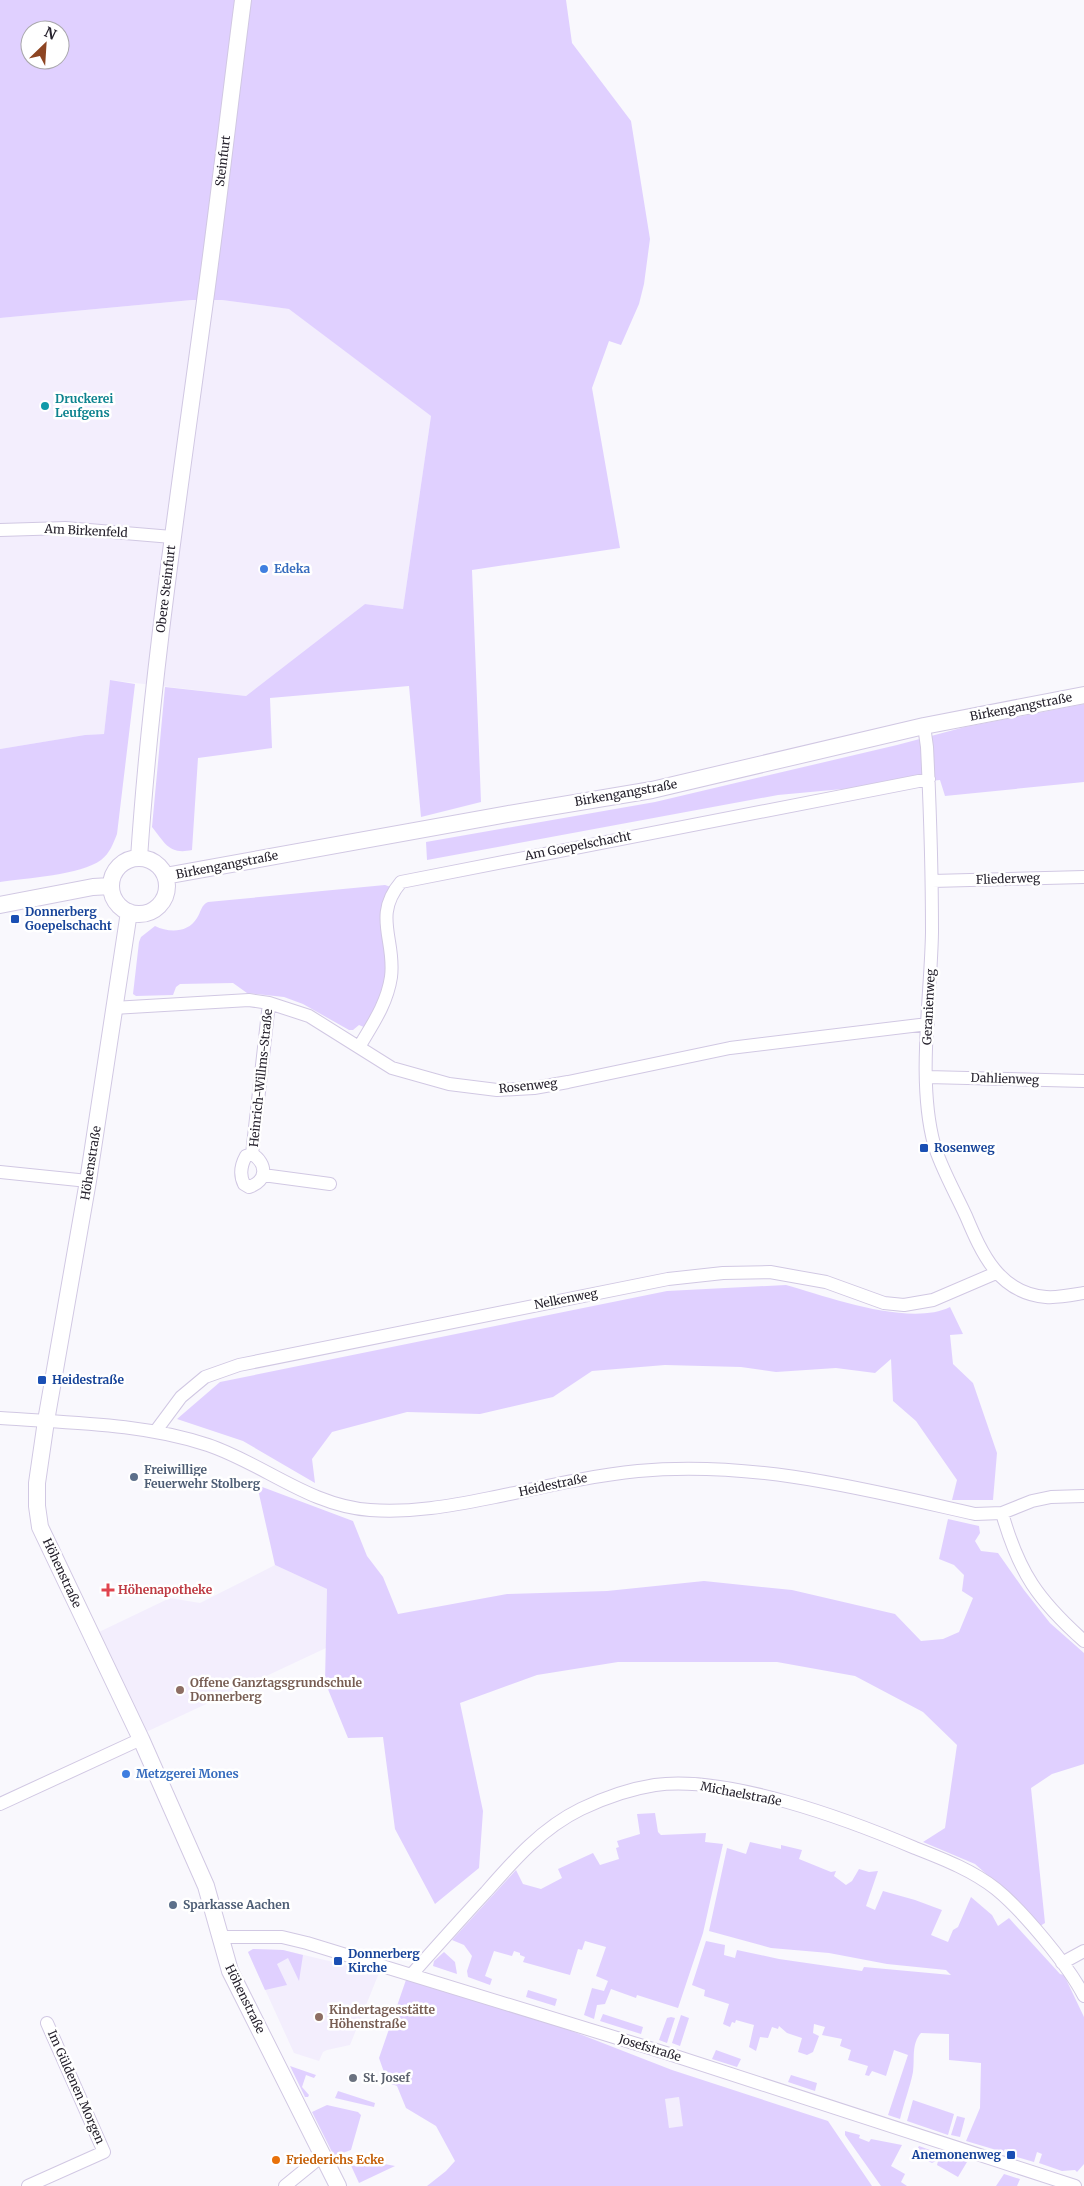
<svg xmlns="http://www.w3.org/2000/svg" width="1084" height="2186" viewBox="0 0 1084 2186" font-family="Merriweather,serif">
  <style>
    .built { fill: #f3eefd }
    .green { fill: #e0d0ff; fill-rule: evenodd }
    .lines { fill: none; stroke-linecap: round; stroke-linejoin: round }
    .minor-casing { stroke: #d1c8e3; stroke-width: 14 }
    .tertiary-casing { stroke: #d1c8e3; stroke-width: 18 }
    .minor { stroke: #fff; stroke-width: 12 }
    .tertiary { stroke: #fff; stroke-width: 16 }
    .culture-dot { fill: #0f9aa8; stroke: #fff; stroke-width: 2 }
    .shop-dot { fill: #3f7fe0; stroke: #fff; stroke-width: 2 }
    .transit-dot { fill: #1a4fb4; stroke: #fff; stroke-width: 2 }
    .service-dot { fill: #5c6f8a; stroke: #fff; stroke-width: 2 }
    .health-dot { fill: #e0444e; stroke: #fff; stroke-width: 2 }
    .education-dot { fill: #8d6e63; stroke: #fff; stroke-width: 2 }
    .worship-dot { fill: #6b7280; stroke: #fff; stroke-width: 2 }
    .food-dot { fill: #e8710a; stroke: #fff; stroke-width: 2 }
    .labels { text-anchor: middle; stroke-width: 5; stroke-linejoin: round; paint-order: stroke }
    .street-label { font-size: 12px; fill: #26222d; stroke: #fff }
    .culture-label { font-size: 12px; font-weight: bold; fill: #0d838f; stroke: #fff; text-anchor: start }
    .shop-label { font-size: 12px; font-weight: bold; fill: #366cbe; stroke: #fff; text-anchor: start }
    .transit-label { font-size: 12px; font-weight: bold; fill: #164399; stroke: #fff; text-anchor: start }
    .service-label { font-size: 12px; font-weight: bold; fill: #4e5e75; stroke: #fff; text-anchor: start }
    .health-label { font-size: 12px; font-weight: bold; fill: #be3a42; stroke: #fff; text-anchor: start }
    .education-label { font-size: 12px; font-weight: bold; fill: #785e54; stroke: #fff; text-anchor: start }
    .worship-label { font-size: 12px; font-weight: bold; fill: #5b616d; stroke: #fff; text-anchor: start }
    .food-label { font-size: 12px; font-weight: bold; fill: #c56008; stroke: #fff; text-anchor: start }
  </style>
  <rect width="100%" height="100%" fill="#f9f8fd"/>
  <path class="built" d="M192,300H222L290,309L431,416L403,609L365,604L246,696L110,680L104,734L85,735L0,749V318Z
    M275,1565L327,1589L326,1648L144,1733L99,1632L170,1598L200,1603Z
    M253,1949L283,1950L379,1973L350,2045L327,2050L323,2052L319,2061L294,2053L248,1952Z
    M679,2097L684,2126L669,2128L664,2099Z"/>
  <path class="green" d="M0,0H566L572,43L631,121L650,239L644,284L639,304L621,345L609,341L592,388L620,548L472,570L481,802L421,817L409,686L270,698L272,748L198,758L192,850C169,855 165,843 152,827L165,687L246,696L365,604L403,609L431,416L289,309L222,300H192L0,318ZM30,30H60V60H30Z
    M110,680L135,684L117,834C113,844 110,853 101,860C81,875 26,878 0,882V749L85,735L104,734Z
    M1084,704V782L945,796L940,780L778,795L427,860L426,842L655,802L897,745L965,727Z
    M385,885L391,887L384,993L366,1028L359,1025L353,1030H349L303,1004L284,997L247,993L233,983L180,984L176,987L173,995L136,996L133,994L139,942L141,937L155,926C169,933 188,933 197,918C201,912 201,905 208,902Z
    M786,1285C828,1297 910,1327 950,1307L963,1334L950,1335L953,1364L973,1383L997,1453L993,1500H952L957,1480L916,1421L893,1401L891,1359L875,1373L836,1368L776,1372L741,1367L665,1365L592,1371L553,1397L480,1414L407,1412L332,1432L312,1459L315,1483L243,1441L177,1419L220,1382L667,1291Z
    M257,1485L353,1521L367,1556L383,1577L398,1614L507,1594L607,1591L704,1581L792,1590L895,1614L921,1641L943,1639L959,1632L973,1598L962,1591L964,1575L954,1565L939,1559L948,1519L979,1526L980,1533L975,1541L981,1551L998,1553L1024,1590L1050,1623L1084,1653V1764L1052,1774L1031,1788L1045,1923L1040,1926L1011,1896L975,1864L923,1842L945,1828L957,1745L923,1712L855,1676L777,1662H618L537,1675L460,1703L483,1811L479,1868L435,1904L395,1829L383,1737L348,1738L325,1682L327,1589L275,1565Z
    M655,1813L658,1832L661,1835L706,1833L705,1842L723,1844L703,1933L678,2008L637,1995L636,1998L611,1989L605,2004L597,2005L594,2019L584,2015L592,1988L604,1991L608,1981L596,1976L606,1947L585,1941L582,1950L578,1949L570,1975L523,1962L525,1957L520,1955V1953L514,1951L512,1956L494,1951L485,1976L492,1979L490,1985L468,1977L467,1971L472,1956L464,1945L452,1940L516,1870L523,1884L541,1889L562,1878L558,1869L593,1853L600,1865L619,1859L616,1848L619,1847L617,1841L640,1834L637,1814Z
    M750,1842L781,1849V1845L802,1850L799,1859L831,1872L836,1871L834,1876L846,1885L852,1881L859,1869L869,1872L878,1871L866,1906L875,1910L883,1891L915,1900L942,1910L931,1935L948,1942L953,1930L958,1927L971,1897L992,1915L998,1926L1009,1918L1060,1974L1064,1975L1084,2017V2164L1077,2172L1075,2170L1062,2171L1039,2163L1042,2154L1037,2152L1034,2162L1013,2156L1014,2153L1005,2149L1003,2152L966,2141L980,2108L981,2063L949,2060V2034L921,2033C911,2044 915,2059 913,2072C910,2087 904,2103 900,2119L888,2115L908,2055L894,2050L886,2076L872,2071L869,2076L865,2075L868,2066L848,2060L851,2050L840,2046L842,2039L822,2035L825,2027L814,2024L813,2033L819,2036L813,2052L807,2055L798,2052L802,2038L787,2033L779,2026L778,2029L772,2027L768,2038L760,2037L756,2051L749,2047L754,2025L736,2020L735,2023L732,2022L730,2027L723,2024L729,2004L704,1996L705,1990L692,1985L706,1941L725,1945L724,1955L735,1958L737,1950L779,1959L862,1971L864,1967L951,1975L946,1970L887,1964L829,1953L771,1948L709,1931L727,1848L746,1854Z
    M253,1949L283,1950L303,1955L299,1981L288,1958L277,1964L287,1985L265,1990L248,1952Z
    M444,1952L455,1962L457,1974L433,1966L434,1961Z
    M407,1977L541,2019L672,2070L828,2121L872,2186H427L446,2171L455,2161L436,2126L406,2108L397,2086L383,2081L385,2075L379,2058ZM679,2097L683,2126L669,2128L665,2099Z
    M528,1990L557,1999L555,2006L526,1997Z
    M603,2014L643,2027L641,2034L600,2021Z
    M681,2015L689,2018L680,2046L672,2043Z
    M671,2017L675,2018L667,2043L659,2040L667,2018Z
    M716,2050L741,2059L737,2067L712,2059Z
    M290,2066L316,2075L314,2078L306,2075L302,2087L309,2095L308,2097H305Z
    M791,2075L817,2083L815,2091L788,2082Z
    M338,2091L375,2103L374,2107L335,2098Z
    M913,2100L954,2114L948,2135L907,2121Z
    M327,2105L358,2112L361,2115L351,2150L334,2156L312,2112Z
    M957,2116L965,2118L960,2137L951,2135Z
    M845,2131L860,2135L859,2138L869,2142L871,2139L902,2145L891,2166L905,2174L901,2182L907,2186H881L845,2135Z
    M919,2146L938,2153L936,2161L932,2163L914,2154Z
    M940,2153L967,2162L958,2177L937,2165Z
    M354,2158L395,2166L359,2183L348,2159Z
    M1004,2174L1020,2179L1017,2186H996Z"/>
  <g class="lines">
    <g class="minor-casing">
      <path id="minor" d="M0,530L65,528L172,537
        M924,726L927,747C930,808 932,870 932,932C931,997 917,1081 934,1144C940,1166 956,1194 966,1216C982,1254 999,1293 1046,1297C1058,1298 1072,1295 1084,1293
        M932,881L1084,877
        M113,1008L249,1000L269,1003L309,1016L392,1068L449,1084L497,1090L534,1088L568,1082L730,1048L928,1024
        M359,1047C372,1025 387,1004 391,977C396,940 372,916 401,882L929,779
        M927,1077L1084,1081
        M252,1154L269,1003
        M252,1154C267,1163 268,1181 249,1187L244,1184C239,1174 241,1165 246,1156Z
        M0,1172L88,1181
        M263,1175L330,1184
        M0,1418C70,1423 142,1423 208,1445C264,1464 310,1506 370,1510C411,1513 450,1506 490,1498C539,1488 588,1476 638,1471C752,1460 864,1489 975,1514L1002,1513L1032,1501L1051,1497L1084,1496
        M155,1432L181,1397L205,1377L239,1365L668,1279L723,1273L770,1272L826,1282L884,1303L904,1305L933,1300L996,1273
        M1002,1513C1019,1573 1038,1600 1084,1641
        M0,1804L141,1739
        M219,1937H282L307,1943L666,2053L1075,2186
        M1062,1963L1084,1951
        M412,1974C436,1947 461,1919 486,1892C514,1860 542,1828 581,1809C604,1798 629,1789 655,1785C728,1775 847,1819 915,1848C943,1859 972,1870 996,1889C1023,1911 1068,1965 1084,1996
        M28,2186L104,2152L47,2023
        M285,2186L323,2155"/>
    </g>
    <g class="tertiary-casing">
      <path id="tertiary" d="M139,858C151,679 178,501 202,323C217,216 229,108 243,0
        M111 886a28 28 0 1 1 56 0a28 28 0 1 1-56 0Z
        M165,876L508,814L652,790L924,726L1084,695
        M0,905L93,887L111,886
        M129,912L88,1181L46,1421L37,1483V1506L40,1527L141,1739L206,1886L230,1971L338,2186"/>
    </g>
    <use href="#minor" class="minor"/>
    <use href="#tertiary" class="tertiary"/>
  </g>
  <circle class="culture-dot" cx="45" cy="406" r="5"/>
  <g class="shop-dot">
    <circle cx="264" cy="569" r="5"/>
    <circle cx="126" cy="1774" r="5"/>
  </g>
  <g class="transit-dot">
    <rect x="10" y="914" width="10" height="10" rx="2.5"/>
    <rect x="919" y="1143" width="10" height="10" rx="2.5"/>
    <rect x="37" y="1375" width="10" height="10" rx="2.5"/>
    <rect x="333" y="1956" width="10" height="10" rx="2.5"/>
    <rect x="1006" y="2150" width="10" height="10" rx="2.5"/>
  </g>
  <g class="service-dot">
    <circle cx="134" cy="1477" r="5"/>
    <circle cx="173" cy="1905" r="5"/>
  </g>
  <path class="health-dot" d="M105.5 1582.5h5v5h5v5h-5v5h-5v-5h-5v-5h5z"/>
  <g class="education-dot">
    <circle cx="180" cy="1690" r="5"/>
    <circle cx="319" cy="2017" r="5"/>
  </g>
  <circle class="worship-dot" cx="353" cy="2078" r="5"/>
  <circle class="food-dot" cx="276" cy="2160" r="5"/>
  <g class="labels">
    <g class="street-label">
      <text transform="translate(223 161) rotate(-83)" y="4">Steinfurt</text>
      <text transform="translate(86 531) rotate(3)" y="4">Am Birkenfeld</text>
      <text transform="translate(166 589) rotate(-83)" y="4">Obere Steinfurt</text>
      <text transform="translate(1021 707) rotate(-11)" y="4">Birkengangstraße</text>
      <text transform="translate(626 793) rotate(-10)" y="4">Birkengangstraße</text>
      <text transform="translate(578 846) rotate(-11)" y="4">Am Goepelschacht</text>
      <text transform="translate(227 865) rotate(-11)" y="4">Birkengangstraße</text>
      <text transform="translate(1008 879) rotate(-2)" y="4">Fliederweg</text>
      <text transform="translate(929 1007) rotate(-87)" y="4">Geranienweg</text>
      <text transform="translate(261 1078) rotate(-84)" y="4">Heinrich-Willms-Straße</text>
      <text transform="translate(1005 1079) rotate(2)" y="4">Dahlienweg</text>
      <text transform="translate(528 1086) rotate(-6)" y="4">Rosenweg</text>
      <text transform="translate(91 1163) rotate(-81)" y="4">Höhenstraße</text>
      <text transform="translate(566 1299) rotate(-11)" y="4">Nelkenweg</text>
      <text transform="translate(553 1485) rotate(-12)" y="4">Heidestraße</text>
      <text transform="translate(62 1573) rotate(65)" y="4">Höhenstraße</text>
      <text transform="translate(741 1794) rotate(11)" y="4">Michaelstraße</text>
      <text transform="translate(245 1999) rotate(64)" y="4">Höhenstraße</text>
      <text transform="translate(650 2048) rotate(17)" y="4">Josefstraße</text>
      <text transform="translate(76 2087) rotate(66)" y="4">Im Güldenen Morgen</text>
    </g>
    <g class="culture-label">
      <text x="55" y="403">Druckerei<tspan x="55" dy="14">Leufgens</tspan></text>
    </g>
    <g class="shop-label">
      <text x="274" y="573">Edeka</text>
      <text x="136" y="1778">Metzgerei Mones</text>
    </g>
    <g class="transit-label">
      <text x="25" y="916">Donnerberg<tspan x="25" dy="14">Goepelschacht</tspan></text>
      <text x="934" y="1152">Rosenweg</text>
      <text x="52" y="1384">Heidestraße</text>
      <text x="348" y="1958">Donnerberg<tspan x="348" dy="14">Kirche</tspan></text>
      <text x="1001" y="2159" text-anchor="end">Anemonenweg</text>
    </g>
    <g class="service-label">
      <text x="144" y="1474">Freiwillige<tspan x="144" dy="14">Feuerwehr Stolberg</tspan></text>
      <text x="183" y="1909">Sparkasse Aachen</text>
    </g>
    <g class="health-label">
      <text x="118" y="1594">Höhenapotheke</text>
    </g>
    <g class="education-label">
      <text x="190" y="1687">Offene Ganztagsgrundschule<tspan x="190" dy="14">Donnerberg</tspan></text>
      <text x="329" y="2014">Kindertagesstätte<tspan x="329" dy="14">Höhenstraße</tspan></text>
    </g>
    <g class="worship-label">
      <text x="363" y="2082">St. Josef</text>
    </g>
    <g class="food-label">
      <text x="286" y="2164">Friederichs Ecke</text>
    </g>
  </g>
  <g transform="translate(45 45) rotate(25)"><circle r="24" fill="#ffffff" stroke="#a8a7ab"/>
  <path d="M0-4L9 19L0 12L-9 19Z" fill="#8d4522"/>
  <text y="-8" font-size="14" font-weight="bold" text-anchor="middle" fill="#26222d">N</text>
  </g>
</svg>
